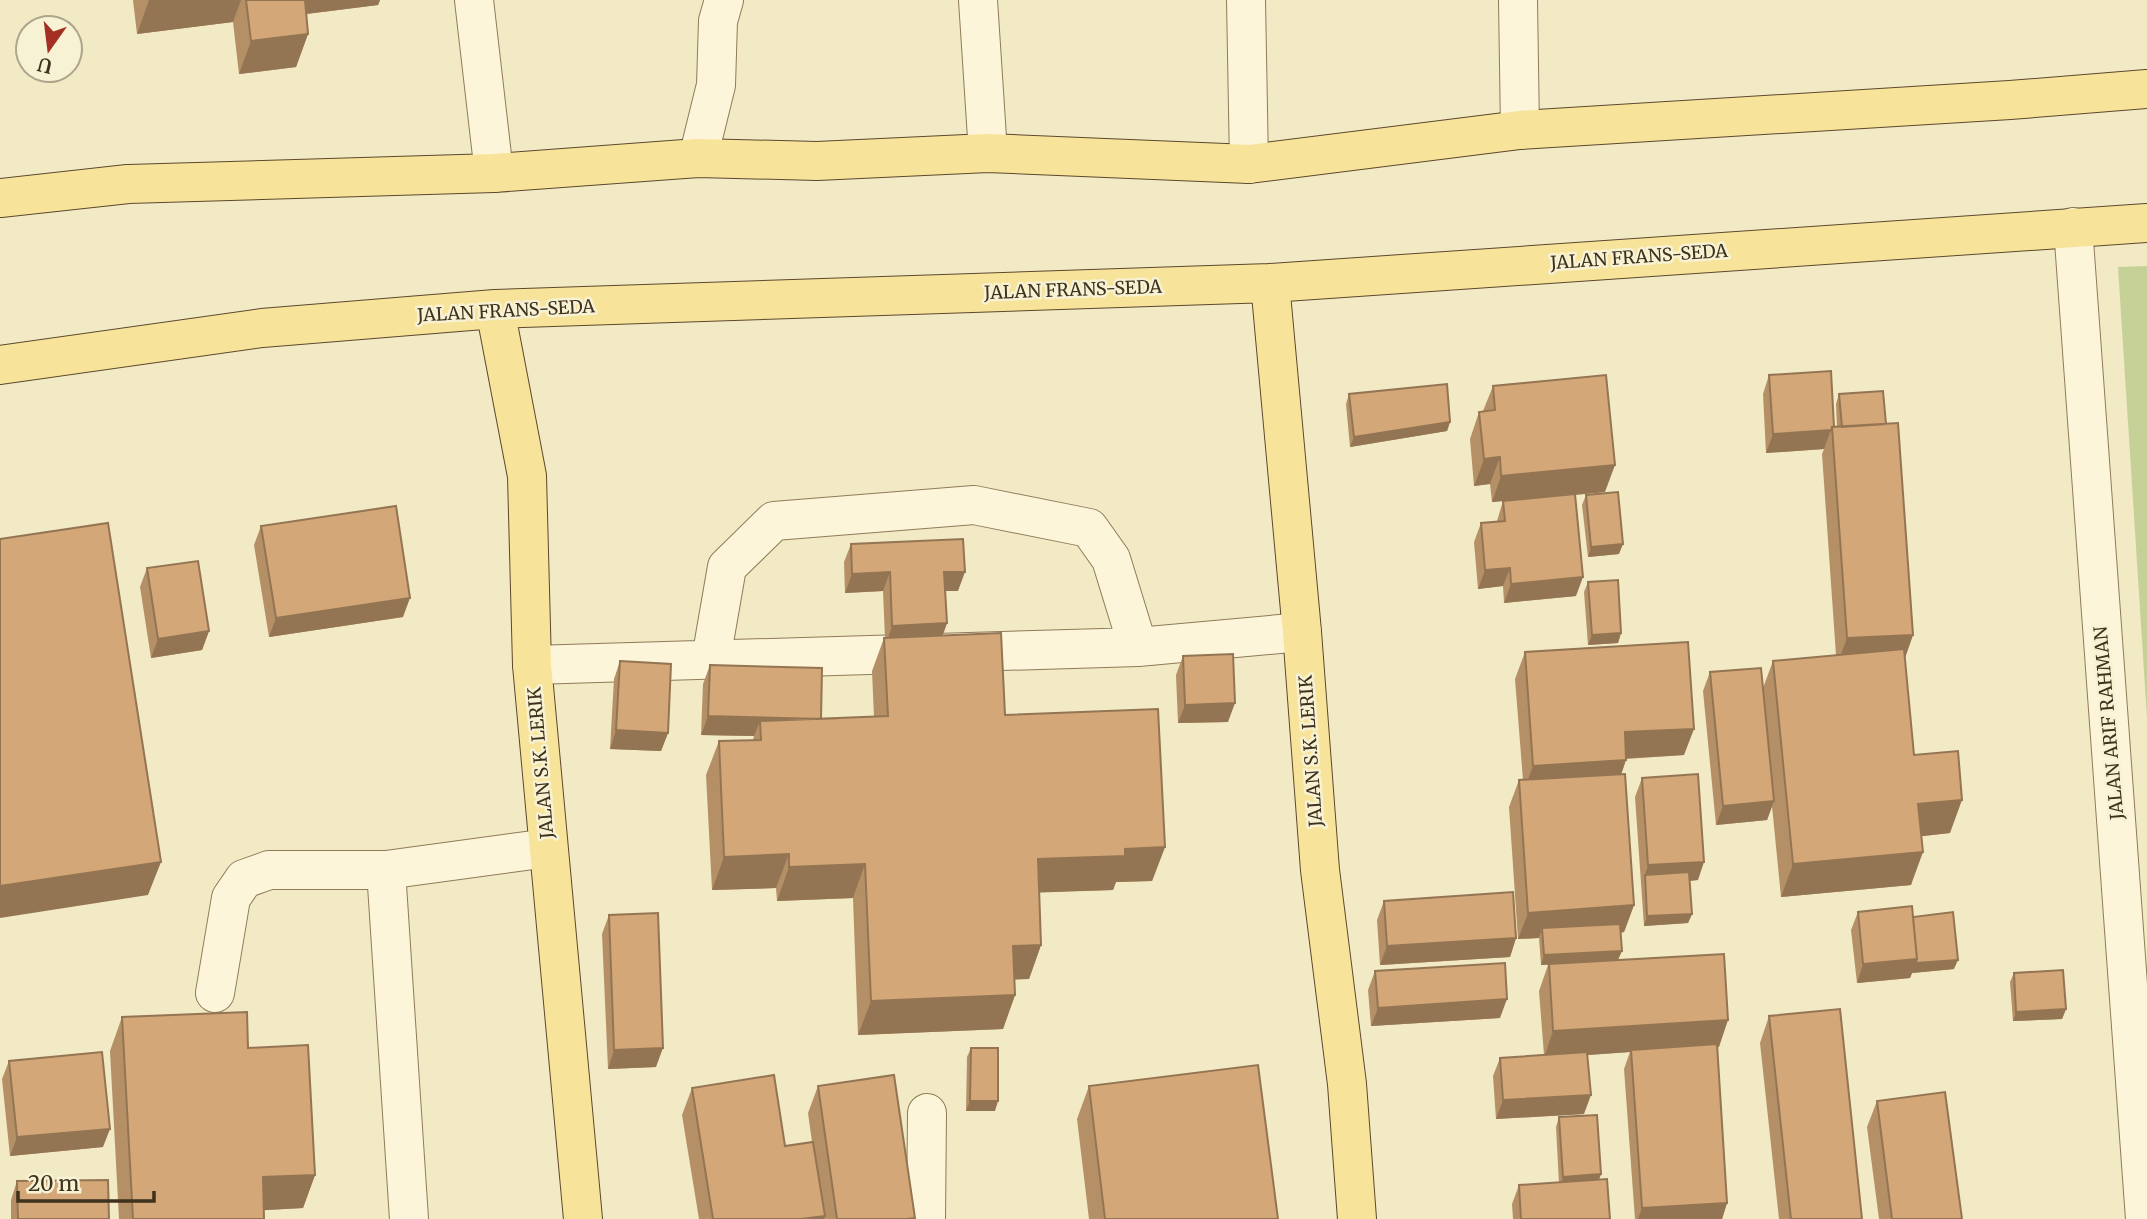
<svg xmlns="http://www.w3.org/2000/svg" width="2147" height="1219" viewBox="0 0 2147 1219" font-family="Merriweather,serif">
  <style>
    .green { fill: #c5d197 }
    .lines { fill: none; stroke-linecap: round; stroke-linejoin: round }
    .minor-casing { stroke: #8f7b59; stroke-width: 40 }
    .major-casing { stroke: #5c482d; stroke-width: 40 }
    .minor { stroke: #fcf5d9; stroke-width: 38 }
    .major { stroke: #f7e49a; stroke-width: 38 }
    .wall { fill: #b59066 }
    .shaded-wall { fill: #947553 }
    .building { fill: #d3a777; stroke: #947553; stroke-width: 2 }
    .labels { text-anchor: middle; stroke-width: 5; stroke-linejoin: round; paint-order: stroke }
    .street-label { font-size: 18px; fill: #3e311e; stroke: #f8f2d5 }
  </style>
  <rect width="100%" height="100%" fill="#f2e9c5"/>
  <path class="green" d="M2147,266V718L2118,267Z"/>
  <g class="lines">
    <g class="minor-casing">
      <path id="minor" d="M474,0L494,173
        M978,0L988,153
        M1246,0L1249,164
        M1518,0L1520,130
        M698,158L716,85L718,21L724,0
        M2073,227L2145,1219
        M711,659L727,567L774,521L974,505L1089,528L1111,559L1138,647
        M532,665L1138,647L1302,632
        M386,870L409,1219
        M215,993L231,898L244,879L269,870H386L548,848
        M926,1219L927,1113"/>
    </g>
    <g class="major-casing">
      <path id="major" d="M0,198L128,184L494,173L698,158L817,161L988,153L1249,164L1520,130L2010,100L2147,89
        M1270,283L1302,632L1320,870L1347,1084L1357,1219
        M495,309L527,476L532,665L583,1219
        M0,365L262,328L495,309L1270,283L2147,223"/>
    </g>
    <use href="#minor" class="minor"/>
    <use href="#major" class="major"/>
  </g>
  <path class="wall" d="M133,0H380L378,5L306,14L308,34L296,67L239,74L233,22L137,34Z
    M1769,375L1834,427H1837L1836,404L1839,394L1886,424L1913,635L1904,659L1914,755L1950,833L1922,836L1911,885L1781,897L1772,806L1767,820L1716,825L1703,691L1710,672L1763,688L1773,661L1836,655L1822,454L1824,449L1766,453L1763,394Z
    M1493,386L1605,492L1575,495L1576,596L1504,603L1503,586L1478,589L1474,542L1481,523L1497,521L1503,501L1492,502L1490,484L1474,486L1470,439L1479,412L1483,411Z
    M1349,394L1450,422L1447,431L1350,447L1346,404Z
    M1586,495L1619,554L1588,557L1582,505Z
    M261,526L403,617L269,637L254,545Z
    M851,544L958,591H945L947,623L943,635L1005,715L1165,847L1152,881L1116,882L1113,890L1039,892L1041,945L1029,979H1014L1015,995L1003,1029L858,1035L853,898L777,901L776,888L712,890L706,775L719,741L753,740L754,736L701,735L703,684L710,665L821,719L874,717L872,671L884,638H885L883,591L845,593L844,562Z
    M147,568L209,631L202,650L151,658L140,587Z
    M1588,582L1621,633L1618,643L1588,645L1584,592Z
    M1525,652L1684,755L1626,759L1621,774L1634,905L1624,932L1621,933L1618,960L1719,1047H1717L1727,1203L1722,1219H1635L1624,1069L1630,1052L1588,1055L1584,1114L1496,1119L1493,1076L1500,1058L1544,1055L1539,991L1548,965H1541L1539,938L1518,939L1509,807L1519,780H1523L1515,679Z
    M1183,656L1228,722L1178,723L1176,675Z
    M620,661L668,733L661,751L610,749L614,679Z
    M1642,778L1698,880L1690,881L1692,914L1688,923L1644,926L1635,797Z
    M1384,901L1516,938L1510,957L1380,965L1377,920Z
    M1858,912L1913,917L1954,969L1912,973L1910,978L1857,983L1851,930Z
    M609,915L656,1067L608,1069L602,934Z
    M1375,971L1500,1018L1371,1026L1368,990Z
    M2014,973L2066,1009L2062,1019L2013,1021L2010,982Z
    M1769,1016L1862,1219H1779L1760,1043Z
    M122,1017L248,1048L315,1175L303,1208L264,1210V1219H119L110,1051Z
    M971,1048L995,1111H966L967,1057Z
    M9,1061L103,1147L10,1156L2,1079Z
    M818,1086L915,1218L914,1219H699L682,1115L692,1088L785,1146L812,1142L808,1113Z
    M1089,1086L1278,1219H1089L1077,1119Z
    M1877,1101L1962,1219H1879L1867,1127Z
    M1559,1117L1601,1174L1599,1180L1610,1219H1513L1512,1204L1519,1185L1559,1183L1556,1127Z
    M17,1181L109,1219H11V1200Z"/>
  <path class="shaded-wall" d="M149,0H241L233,22L137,34Z
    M296,0H380L378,5L290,16Z
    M308,34L296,67L239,74L251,41Z
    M1450,422L1447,431L1350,447L1354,437Z
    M1831,430L1824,449L1766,453L1773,434Z
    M1500,457L1490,484L1474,486L1484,459Z
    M1615,465L1605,492L1492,502L1501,476Z
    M1623,544L1619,554L1588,557L1591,547Z
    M1510,568L1503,586L1478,589L1485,570Z
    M890,572L883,591L845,593L852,574Z
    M944,572H965L958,591H938Z
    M1583,577L1576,596L1504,603L1511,584Z
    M410,598L403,617L269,637L276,618Z
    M947,623L940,642L886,644L892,626Z
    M209,631L202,650L151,658L158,639Z
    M1621,633L1618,643L1588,645L1592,635Z
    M1913,635L1904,661L1837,665L1847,638Z
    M1235,703L1228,722L1178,723L1185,705Z
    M708,716L821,719L760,721L754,736L701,735Z
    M1694,729L1684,755L1615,759L1625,732Z
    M616,730L668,733L661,751L610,749Z
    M1626,760L1617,787L1523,793L1533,766Z
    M1962,800L1950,833L1906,838L1918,804Z
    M1774,801L1767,820L1716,825L1723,806Z
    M1165,847L1152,881L1116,882L1113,890L1026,893L1038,859L1125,849Z
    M1923,852L1911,885L1781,897L1793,864Z
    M789,854L776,888L712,890L724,857Z
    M161,862L148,895L0,918V886Z
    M1704,862L1698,880L1645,884V875L1648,865Z
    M865,864L853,898L777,901L789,867Z
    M1634,905L1624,932L1543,938L1542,928L1539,938L1518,939L1528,913Z
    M1692,914L1688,923L1644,926L1647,916Z
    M1516,938L1510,957L1380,965L1387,946Z
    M1041,945L1029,979L1000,980L1013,946Z
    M1622,951L1618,960L1541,965L1544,955Z
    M1917,959L1958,960L1954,969L1912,973L1910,978L1857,983L1863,964Z
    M1015,995L1003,1029L858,1035L871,1001Z
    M1507,999L1500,1018L1371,1026L1378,1008Z
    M2066,1009L2062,1019L2013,1021L2016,1012Z
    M1728,1020L1719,1047L1631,1052V1050L1630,1052L1544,1058L1553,1031Z
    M663,1048L656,1067L608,1069L614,1050Z
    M1591,1095L1584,1114L1496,1119L1503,1100Z
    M970,1101H998L995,1111H966Z
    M110,1129L103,1147L10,1156L17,1137Z
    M1601,1174L1597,1184L1560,1186L1563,1177Z
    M315,1175L303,1208L250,1211L263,1177Z
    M1727,1203L1722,1219H1638L1642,1208Z
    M825,1216L824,1219H801Z"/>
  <path class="building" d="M246,0H305L308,34L251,41Z
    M1831,371L1834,427H1832L1831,430L1773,434L1769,375Z
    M1606,375L1615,465L1501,476L1500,457L1484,459L1479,412L1495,410L1493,386Z
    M1447,384L1450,422L1354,437L1349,394Z
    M1883,391L1886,424L1842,427L1839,394Z
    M1898,423L1913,635L1847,638L1832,427Z
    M1618,492L1623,544L1591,547L1586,495Z
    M1575,494L1583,577L1511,584L1510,568L1485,570L1481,523L1505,521L1503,501Z
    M396,506L410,598L276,618L261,526Z
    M108,523L161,862L0,886V539Z
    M963,539L965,572H944L947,623L892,626L890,572L852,574L851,544Z
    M198,561L209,631L158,639L147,568Z
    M1618,580L1621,633L1592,635L1588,582Z
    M1001,633L1005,715L1158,709L1165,847L1125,849V856L1038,859L1041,945L1013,946L1015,995L871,1001L865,864L789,867V854L724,857L719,741L761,740L760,721L888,716L884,638Z
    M1688,642L1694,729L1625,732L1626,760L1533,766L1525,652Z
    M1904,649L1914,755L1958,751L1962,800L1918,804L1923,852L1793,864L1773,661Z
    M1233,654L1235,703L1185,705L1183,656Z
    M620,661L671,664L668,733L616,730Z
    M710,665L822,668L821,719L708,716Z
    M1761,668L1774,801L1723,806L1710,672Z
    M1625,774L1634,905L1528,913L1519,780Z
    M1698,774L1704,862L1648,865L1642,778Z
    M1689,872L1692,914L1647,916L1645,875Z
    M1513,892L1516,938L1387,946L1384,901Z
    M1912,906L1917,959L1863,964L1858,912Z
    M1953,912L1958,960L1916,963L1917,959L1913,917Z
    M658,913L663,1048L614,1050L609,915Z
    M1620,924L1622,951L1544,955L1542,928Z
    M1724,954L1728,1020L1553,1031L1549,964Z
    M1505,963L1507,999L1378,1008L1375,971Z
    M2063,970L2066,1009L2016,1012L2014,973Z
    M1840,1009L1862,1219H1791L1769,1016Z
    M247,1012L248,1048L308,1045L315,1175L263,1177L264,1219H133L122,1017Z
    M1717,1044L1727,1203L1642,1208L1631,1050Z
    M971,1048H998V1101H970Z
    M102,1052L110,1129L17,1137L9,1061Z
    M1587,1052L1591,1095L1503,1100L1500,1058Z
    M1258,1065L1278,1219H1105L1089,1086Z
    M774,1075L785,1146L813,1142L825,1216L801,1219H713L692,1088Z
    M894,1075L915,1218L906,1219H837L818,1086Z
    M1945,1092L1962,1219H1892L1877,1101Z
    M1597,1115L1601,1174L1563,1177L1559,1117Z
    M1607,1179L1610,1219H1521L1519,1185Z
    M108,1180L109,1219H18L17,1181Z"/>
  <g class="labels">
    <g class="street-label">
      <text transform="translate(1639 257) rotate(-4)" y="6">JALAN FRANS-SEDA</text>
      <text transform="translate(1073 290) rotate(-2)" y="6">JALAN FRANS-SEDA</text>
      <text transform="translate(506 311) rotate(-3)" y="6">JALAN FRANS-SEDA</text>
      <text transform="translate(2109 723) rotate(-95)" y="6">JALAN ARIF RAHMAN</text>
      <text transform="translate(1311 751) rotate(-94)" y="6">JALAN S.K. LERIK</text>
      <text transform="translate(541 763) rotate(-95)" y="6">JALAN S.K. LERIK</text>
    </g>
  </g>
  <g transform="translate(49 49) rotate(194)"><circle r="33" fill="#f8f2d5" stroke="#aea58c" stroke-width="2"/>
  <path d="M0-5L12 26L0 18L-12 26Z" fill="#a33023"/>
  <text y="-10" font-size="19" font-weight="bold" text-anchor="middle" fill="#3e311e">U</text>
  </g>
  <path d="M18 1191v10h136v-10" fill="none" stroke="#3e311e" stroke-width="3.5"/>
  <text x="28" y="1191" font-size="21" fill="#3e311e" stroke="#f8f2d5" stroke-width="5" paint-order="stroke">20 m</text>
</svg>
